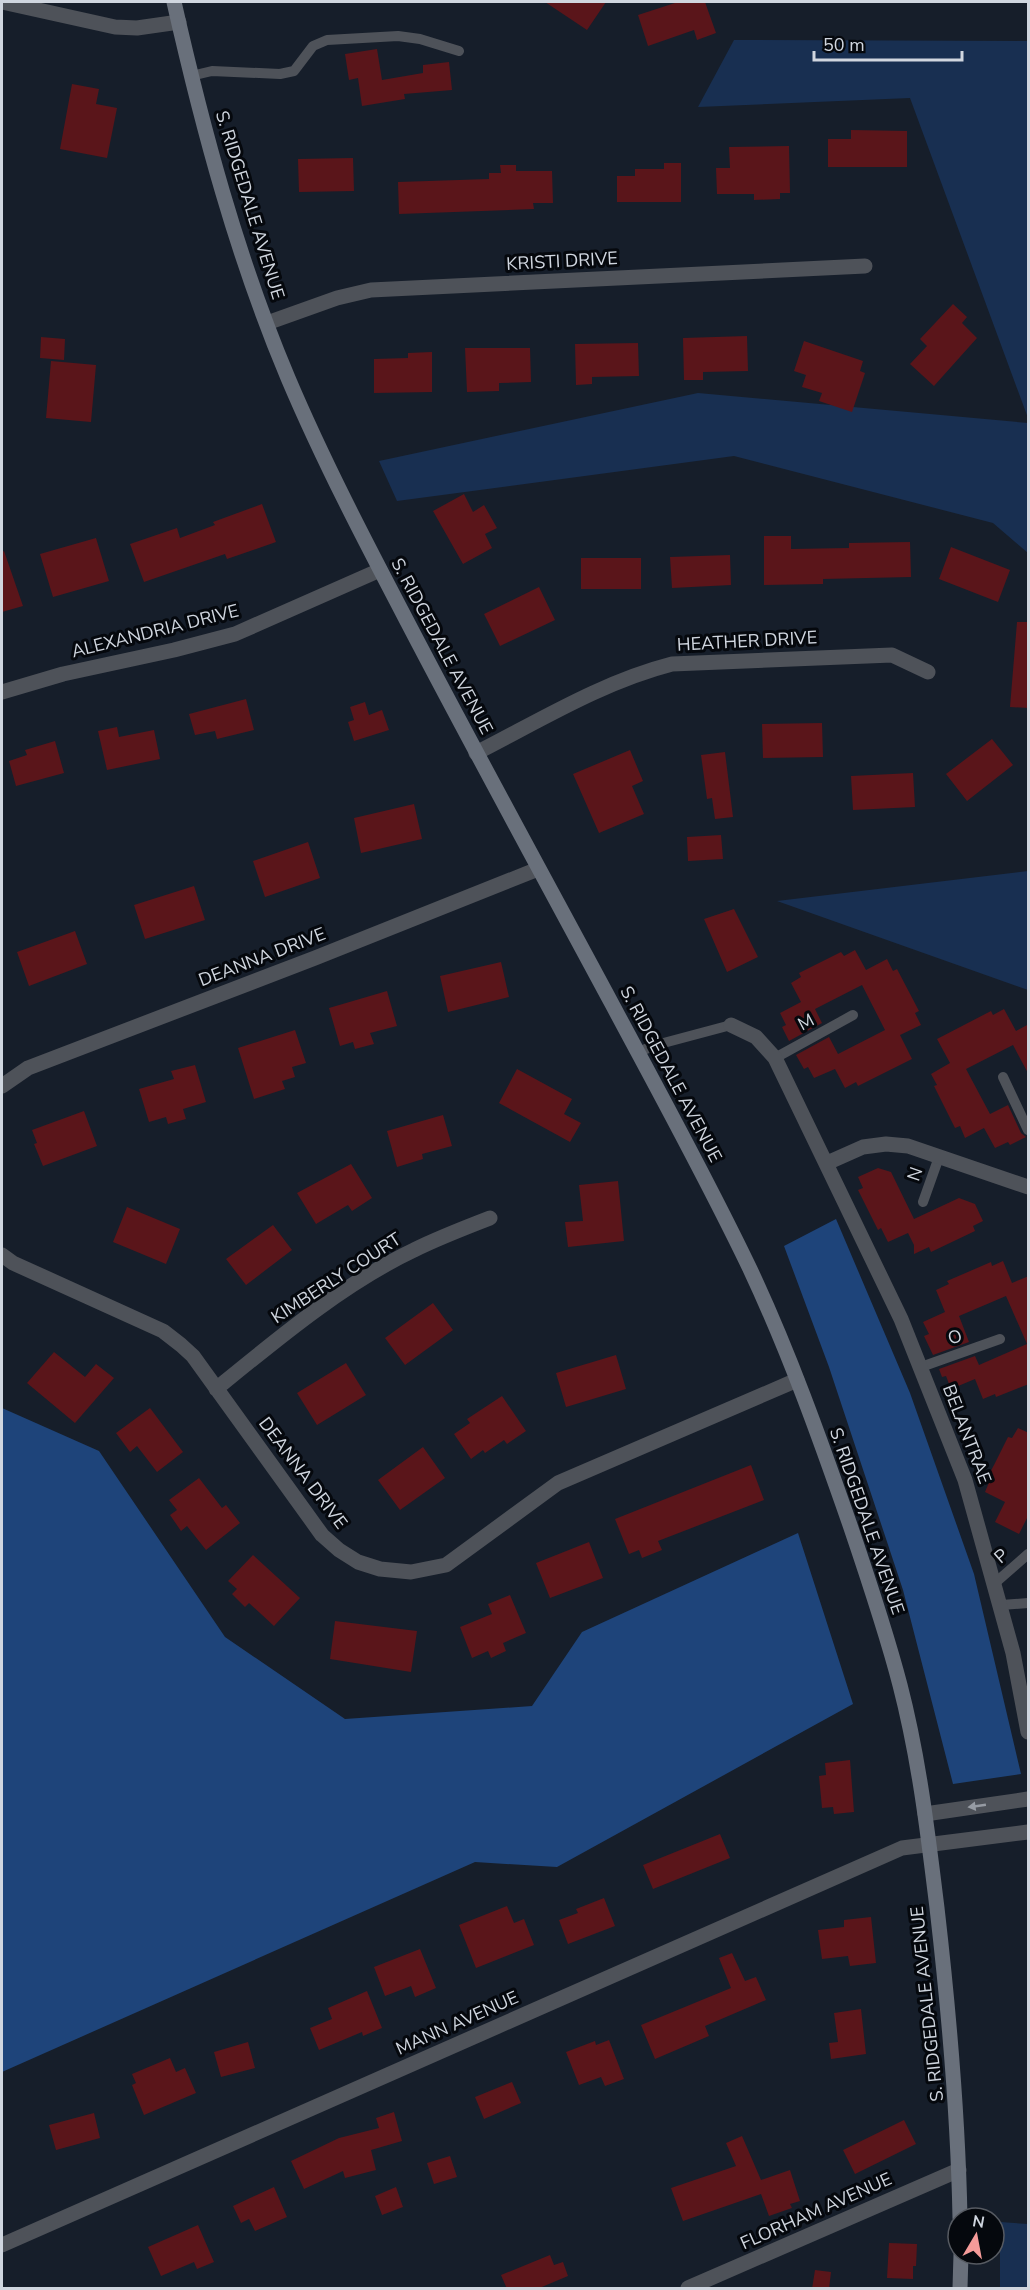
<svg xmlns="http://www.w3.org/2000/svg" width="1030" height="2290" viewBox="0 0 1030 2290" font-family="'Nunito Sans',sans-serif">
  <style>
    .green { fill: #182f51 }
    .forest { fill: #1e447a }
    .building { fill: #5a151a }
    .lines { fill: none; stroke-linecap: round; stroke-linejoin: round }
    .lane { stroke: #4e5259; stroke-width: 10 }
    .street { stroke: #4e5259; stroke-width: 15 }
    .secondary { stroke: #69707b; stroke-width: 15 }
    .oneway { fill: #969ba3 }
    .labels { text-anchor: middle; stroke-width: 6; stroke-linejoin: round; paint-order: stroke }
    .street-label { font-size: 18px; fill: #d0d6df; stroke: #05080d }
  </style>
  <rect width="100%" height="100%" fill="#161e2a"/>
  <path class="green" d="M734,40L1028,41V418L910,98L698,107Z
    M698,393L1028,423V553L993,523L734,456L397,501L379,461Z
    M1028,871V990L777,901Z
    M1000,2222L1028,2224V2288H1000Z"/>
  <path class="forest" d="M836,1219L910,1393L974,1574L1021,1774L953,1784L903,1590L829,1367L784,1246Z
    M2,1408L99,1451L225,1637L345,1719L532,1706L582,1632L798,1533L853,1704L557,1867L475,1862L2,2072Z"/>
  <path class="building" d="M545,2H606L587,30Z
    M678,2H705L716,33L697,40L694,30L648,46L638,15Z
    M377,49L382,80L423,73V65L449,62L452,90L404,94L405,99L362,106L358,78L349,80L345,54Z
    M72,84L99,89L96,104L117,108L107,158L60,149Z
    M851,130L907,131V167H828V139H851Z
    M789,146L790,193H780V199L754,200V194H717L716,168H730L729,147Z
    M353,158L354,191L299,192L298,159Z
    M664,163H681V202H617V176H635V169H664Z
    M500,165H516V171H552L553,203H533L534,209L399,214L398,182L489,179V173H501Z
    M953,304L967,317L962,323L977,338L934,386L910,364L927,346L920,339Z
    M747,336L748,371L703,372V380H684L683,338Z
    M41,337L65,339L64,360L40,358Z
    M804,341L863,361L860,371L865,373L852,412L819,401L822,393L802,387L806,375L794,371Z
    M638,343L639,376L592,377V384L576,385L575,344Z
    M465,348H530L531,382L499,383V391L467,392Z
    M432,352V392L374,393V359L408,358V353Z
    M51,361L96,365L91,422L46,418Z
    M464,494L473,512L484,505L497,528L485,534L492,548L463,564L433,511Z
    M262,504L276,542L227,559L225,554L144,582L130,544L177,528L180,538L215,525L213,522Z
    M764,536H791V549L849,548V543L910,542L911,577L823,579V584L764,585Z
    M96,538L109,581L53,597L40,554Z
    M951,547L1010,570L998,602L939,579Z
    M4,551L23,606L2,612V552Z
    M730,555L731,585L672,588L670,557Z
    M581,558H641V589H581Z
    M539,587L555,620L500,646L484,614Z
    M1017,622H1029V708L1010,707Z
    M246,699L254,730L217,739L215,731L195,735L189,714Z
    M365,702L369,715L382,710L389,730L354,741L348,722L354,720L350,707Z
    M822,723L823,757L763,758L762,724Z
    M117,727L119,737L154,730L160,759L107,770L98,731Z
    M992,739L1013,765L967,801L946,774Z
    M55,741L64,773L16,786L9,761L27,755L25,750Z
    M630,750L643,781L632,786L644,814L599,833L573,774Z
    M725,752L733,817L715,819L712,798L707,799L701,755Z
    M913,773L915,807L853,810L851,776Z
    M414,804L422,839L361,853L354,818Z
    M721,835L723,859L688,861L687,837Z
    M308,842L320,878L265,897L253,861Z
    M194,886L205,920L145,939L134,905Z
    M734,909L758,957L727,972L704,919Z
    M75,931L87,964L29,986L17,952Z
    M855,950L866,970L887,959L893,971L897,969L919,1011L915,1013L921,1025L900,1035L912,1059L858,1086L856,1082L845,1088L835,1069L814,1078L808,1067L804,1069L796,1055L829,1037L838,1054L885,1030L862,985L815,1009L822,1023L789,1041L782,1027L786,1025L780,1013L801,1002L791,983L801,977L799,973L841,952L844,956Z
    M501,962L509,997L448,1012L440,976Z
    M387,991L397,1026L370,1033L374,1044L355,1049L353,1042L340,1046L329,1008Z
    M1004,1009L1016,1031L1029,1024V1075L1013,1045L966,1069L990,1114L1008,1105L1021,1133L1026,1137L1010,1145L1008,1142L995,1148L984,1128L965,1138L960,1126L955,1128L934,1086L937,1085L931,1074L950,1063L937,1039L991,1011L993,1015Z
    M295,1030L306,1063L292,1067L295,1077L282,1081L285,1089L254,1099L238,1048Z
    M195,1065L206,1102L183,1109L186,1119L168,1124L166,1117L149,1122L139,1089L174,1079L171,1071Z
    M517,1069L572,1099L564,1114L581,1123L570,1142L499,1103Z
    M84,1111L97,1146L43,1166L34,1144L37,1143L32,1130Z
    M443,1115L452,1146L422,1154L423,1159L397,1167L387,1131Z
    M351,1164L372,1198L352,1211L348,1205L316,1224L297,1193Z
    M878,1168L891,1172L914,1219L959,1198L975,1204L983,1221L973,1226L975,1231L931,1252L929,1247L914,1254V1245L908,1233L888,1242L881,1228L878,1230L858,1190L863,1188L858,1177Z
    M618,1181L624,1241L568,1247L565,1222L583,1221L579,1185Z
    M127,1207L180,1229L166,1264L113,1242Z
    M273,1225L292,1250L246,1285L226,1259Z
    M1003,1261L1012,1283L1029,1276V1384L996,1397L995,1394L983,1399L975,1379L951,1389L946,1376L942,1377L939,1369L975,1356L979,1365L1027,1344L1006,1296L959,1316L969,1342L933,1355L924,1336L929,1334L923,1322L945,1312L936,1290L949,1284L947,1281L991,1262L992,1266Z
    M433,1303L453,1330L405,1365L385,1338Z
    M54,1352L85,1377L96,1364L114,1378L75,1423L27,1383Z
    M616,1355L626,1389L566,1407L556,1373Z
    M346,1363L366,1395L317,1425L297,1393Z
    M502,1396L526,1431L507,1444L504,1440L485,1453L483,1450L471,1459L454,1434L470,1423L467,1419Z
    M150,1408L183,1452L157,1472L137,1446L130,1452L116,1433Z
    M1018,1428L1029,1433V1514L1019,1534L995,1522L1005,1502L985,1492L990,1480L987,1478L994,1465L1008,1437L1012,1438Z
    M423,1447L445,1478L400,1510L378,1480Z
    M751,1465L764,1500L658,1541L662,1550L642,1558L639,1550L629,1554L615,1519Z
    M199,1478L222,1508L226,1505L240,1523L206,1550L187,1526L181,1531L170,1515L177,1510L169,1500Z
    M589,1542L603,1578L550,1598L536,1563Z
    M253,1555L300,1598L274,1626L249,1603L245,1607L232,1594L237,1589L228,1581Z
    M510,1595L526,1633L503,1643L506,1651L491,1658L488,1651L472,1658L460,1627L492,1614L488,1604Z
    M335,1621L417,1631L411,1672L330,1659Z
    M850,1760L854,1812L834,1814L833,1807L822,1808L819,1776L826,1775L825,1763Z
    M720,1834L730,1858L653,1889L643,1865Z
    M604,1898L615,1926L568,1944L559,1920L578,1913L576,1909Z
    M507,1906L514,1923L524,1919L534,1945L476,1968L459,1925Z
    M871,1917L876,1963L850,1966L848,1956L822,1959L818,1930L844,1927V1920Z
    M420,1949L436,1988L415,1997L411,1986L385,1996L374,1967Z
    M732,1953L745,1981L756,1977L766,2000L705,2026L709,2036L655,2059L641,2025L731,1988L719,1958Z
    M367,1991L382,2028L363,2036L362,2032L319,2050L310,2028L332,2019L328,2008Z
    M861,2009L866,2054L831,2059L829,2043L838,2042L834,2013Z
    M609,2040L624,2079L605,2086L601,2077L579,2085L566,2052L595,2041L596,2045Z
    M248,2042L255,2068L221,2077L214,2052Z
    M170,2058L176,2072L185,2068L196,2093L144,2115L132,2085L136,2083L132,2074Z
    M512,2082L521,2103L484,2119L475,2097Z
    M394,2112L402,2141L371,2150L376,2170L345,2178L343,2171L304,2189L291,2161L339,2138L379,2128L376,2118Z
    M94,2113L100,2138L56,2150L49,2125Z
    M904,2120L916,2144L855,2174L843,2150Z
    M742,2136L761,2180L790,2170L800,2201L790,2204L792,2208L769,2216L761,2194L683,2221L671,2188L736,2166L726,2143Z
    M450,2156L457,2177L434,2184L427,2163Z
    M274,2187L287,2217L255,2231L249,2219L241,2223L233,2206Z
    M396,2187L403,2207L382,2215L375,2196Z
    M198,2225L214,2262L197,2269L194,2262L161,2276L148,2247Z
    M889,2243L917,2244L916,2266H913V2279L887,2278Z
    M550,2255L554,2265L563,2262L568,2276L537,2289H507L501,2275Z
    M815,2270L831,2272L829,2289H812Z"/>
  <g class="lines">
    <path class="lane" d="M191,76L212,71L280,74L294,71L313,46L327,40L398,36L420,39L459,51
      M638,1052L656,1045L731,1025
      M775,1058L853,1015
      M1003,1077L1028,1130
      M923,1202L939,1157
      M921,1367L1000,1339
      M995,1583L1028,1554
      M1001,1605L1028,1603"/>
    <path class="street" d="M2,2L115,27L137,28L179,22
      M267,323L337,298L371,290L865,266
      M2,692L63,674L174,650L235,634L380,570
      M476,753C539,721 602,682 672,664L892,655L928,672
      M731,1025L756,1037L775,1058L901,1319L965,1480L1013,1653L1028,1732
      M2,1086L28,1068L315,958L538,869
      M827,1163L863,1147L886,1144L908,1146L1028,1187
      M2,1255L13,1263L163,1331L181,1345L193,1356L322,1535L339,1550L358,1562L380,1569L411,1572L446,1565L558,1483L797,1380
      M216,1389C276,1340 344,1283 414,1250C438,1238 464,1228 490,1218
      M925,1814L1028,1799
      M2,2245L902,1848L1028,1832
      M688,2288L959,2170"/>
    <path class="secondary" d="M174,2C203,130 237,257 288,378C327,470 374,558 420,646C483,766 548,885 612,1004C659,1092 707,1179 750,1269C789,1352 820,1439 850,1525C868,1578 886,1631 900,1685C919,1758 928,1834 937,1908C949,2012 958,2114 960,2218
      M960,2288L961,2254"/>
  </g>
  <defs><path id="oneway-solid" d="M-6-.8H1V-3.2L6.5 0L1 3.2V.8H-6Z" transform="scale(1.5)"/></defs>
  <use class="oneway" href="#oneway-solid" transform="translate(977 1806) rotate(172)"/>
  <g class="labels">
    <g class="street-label">
      <text transform="translate(250 205) rotate(73)" y="6">S. RIDGEDALE AVENUE</text>
      <text transform="translate(562 261) rotate(-3)" y="6">KRISTI DRIVE</text>
      <text transform="translate(155 631) rotate(-14)" y="6">ALEXANDRIA DRIVE</text>
      <text transform="translate(747 641) rotate(-3)" y="6">HEATHER DRIVE</text>
      <text transform="translate(442 646) rotate(62)" y="6">S. RIDGEDALE AVENUE</text>
      <text transform="translate(262 957) rotate(-21)" y="6">DEANNA DRIVE</text>
      <text transform="translate(806 1022) rotate(-28)" y="6">M</text>
      <text transform="translate(671 1074) rotate(62)" y="6">S. RIDGEDALE AVENUE</text>
      <text transform="translate(915 1174) rotate(-71)" y="6">N</text>
      <text transform="translate(336 1278) rotate(-33)" y="6">KIMBERLY COURT</text>
      <text transform="translate(955 1337) rotate(-20)" y="6">O</text>
      <text transform="translate(967 1434) rotate(69)" y="6">BELANTRAE</text>
      <text transform="translate(303 1473) rotate(53)" y="6">DEANNA DRIVE</text>
      <text transform="translate(867 1521) rotate(71)" y="6">S. RIDGEDALE AVENUE</text>
      <text transform="translate(1001 1556) rotate(-41)" y="6">P</text>
      <text transform="translate(927 2004) rotate(-96)" y="6">S. RIDGEDALE AVENUE</text>
      <text transform="translate(457 2023) rotate(-24)" y="6">MANN AVENUE</text>
      <text transform="translate(816 2211) rotate(-24)" y="6">FLORHAM AVENUE</text>
    </g>
  </g>
  <rect width="1030" height="2290" fill="none" stroke="#d0d6df" stroke-width="6"/>
  <g transform="translate(976 2236) rotate(10)"><circle r="28" fill="#05080d" stroke="#565a61" stroke-width="1.5"/>
  <path d="M0-4.5L10 22L0 15L-10 22Z" fill="#f59b99"/>
  <text y="-9" font-size="16" font-weight="bold" text-anchor="middle" fill="#d0d6df">N</text>
  </g>
  <path d="M814 51v9h148v-9" fill="none" stroke="#d0d6df" stroke-width="3"/>
  <text x="823" y="51" font-size="18" fill="#d0d6df" stroke="#05080d" stroke-width="4.5" paint-order="stroke">50 m</text>
</svg>
